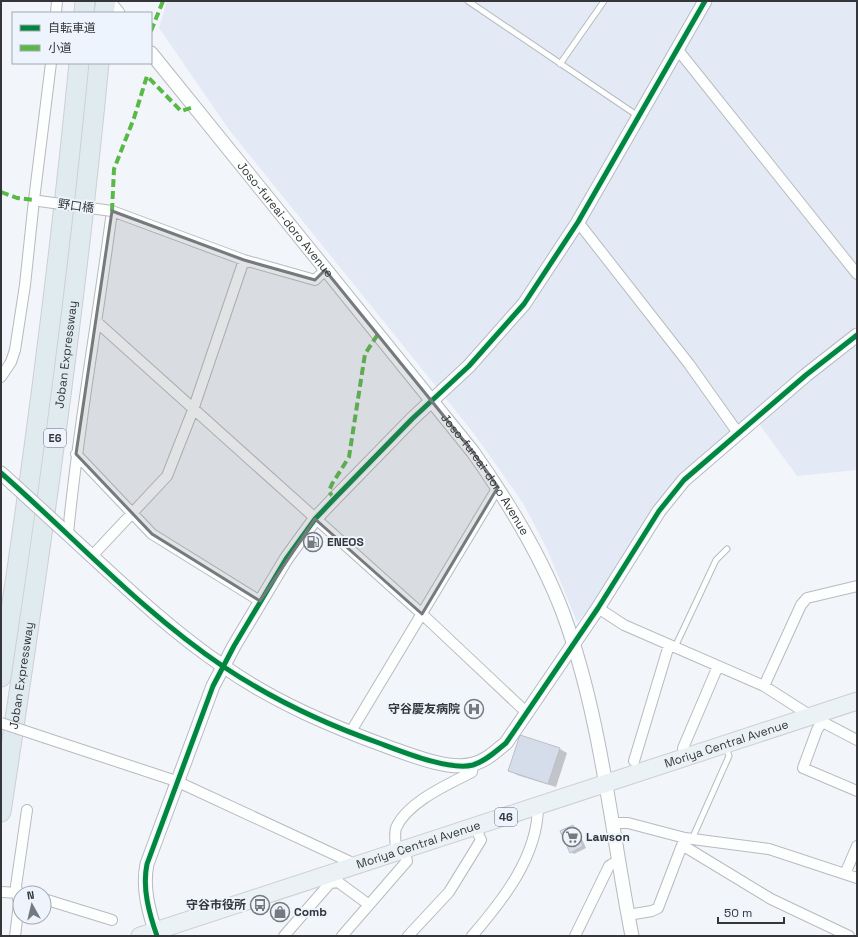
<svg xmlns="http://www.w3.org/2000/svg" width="858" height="937" viewBox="0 0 858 937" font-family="'Space Grotesk','Noto Sans JP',sans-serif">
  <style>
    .built { fill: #e4eaf5 }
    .shadow { fill: #0003 }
    .building { fill: #d5ddeb; stroke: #bdbfc3 }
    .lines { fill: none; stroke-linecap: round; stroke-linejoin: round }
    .service-casing { stroke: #b8babe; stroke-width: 7 }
    .minor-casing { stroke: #b8babe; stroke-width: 12 }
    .tertiary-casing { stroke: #b8babe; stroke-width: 15 }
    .primary-casing { stroke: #cecfd2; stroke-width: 19 }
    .motorway-casing { stroke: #cecfd2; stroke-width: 21 }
    .service { stroke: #fdfefe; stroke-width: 5 }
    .minor { stroke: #fdfefe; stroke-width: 10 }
    .tertiary { stroke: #fdfefe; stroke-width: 13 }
    .primary { stroke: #ebf2f5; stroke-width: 17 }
    .motorway { stroke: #e0ebef; stroke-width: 19 }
    .minor-bridge-casing { stroke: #b8babe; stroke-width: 12; stroke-linecap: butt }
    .tertiary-bridge-casing { stroke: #b8babe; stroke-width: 15; stroke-linecap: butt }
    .minor-bridge { stroke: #fdfefe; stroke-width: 10 }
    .tertiary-bridge { stroke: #fdfefe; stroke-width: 13 }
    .quiet { stroke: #58b947; stroke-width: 4; stroke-dasharray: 8 4; stroke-linecap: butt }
    .cycleway-casing { stroke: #eef4fd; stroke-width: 8 }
    .cycleway { stroke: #00873e; stroke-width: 5 }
    .marked { fill: #76797d; fill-opacity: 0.2; stroke: #76797d; stroke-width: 3; stroke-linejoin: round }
    .labels { text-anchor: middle; stroke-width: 4; stroke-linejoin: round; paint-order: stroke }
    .shield { fill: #eef4fd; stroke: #6c6f74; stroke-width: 1 }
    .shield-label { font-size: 11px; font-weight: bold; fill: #343639 }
    .street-label { font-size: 12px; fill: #343639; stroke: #eef4fd }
    .poi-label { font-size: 12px; font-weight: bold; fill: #343639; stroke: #eef4fd; text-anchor: start }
  </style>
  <rect width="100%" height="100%" fill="#f2f5fa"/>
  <path class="built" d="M167,1H857V470L797,476L757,421L702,470L664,508L592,606L577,622L547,549L523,503L504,476L472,431L230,131L159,28Z"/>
  <path class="shadow" d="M521,736L560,749L567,753L556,787L517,775L510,770Z
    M573,826L577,828L586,848L574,854L571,852Z"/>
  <path class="building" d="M520,735L560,748L548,784L508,771Z
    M573,825L583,846L570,853L560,831Z"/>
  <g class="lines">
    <g class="service-casing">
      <path id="service" d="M468,1L638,116
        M560,64L604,1
        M675,647L716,560L727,549
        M692,839L729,756L726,747"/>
    </g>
    <g class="minor-casing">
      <path id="minor" d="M56,13L57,1
        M678,50L857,274
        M34,200L51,63
        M578,222L689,364L738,433
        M98,323L422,614L526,712
        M1,377L11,362L15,350L25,285L34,200L39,201
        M76,454L152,534L260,601
        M68,534C78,426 98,319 112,211L244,260L315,280L325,270
        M91,557L167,476L193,410L244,260
        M598,608L624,625L764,686L811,716L857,740
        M764,686L801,605L807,598L857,586
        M822,722L817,730L803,768L857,791
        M350,733L498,487
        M46,738L176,781L357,865
        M685,757L683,748L718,666
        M634,761L669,645
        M612,823H628L685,838L769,849L857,878
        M682,845L771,899L849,936
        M396,852C396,845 394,834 396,828C407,802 449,784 472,772L473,765
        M845,874L857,846
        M330,883L338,882L368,904
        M1,892L20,893
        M44,899L112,920
        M628,915L652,911L658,908L684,840
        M15,936L19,904L16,886L27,810
        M284,936L330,883L327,875
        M342,936L407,861L404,850
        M408,936L449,892L481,840L475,827
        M472,936C503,900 538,856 538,806
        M575,936L609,866L619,860"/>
    </g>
    <g class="tertiary-casing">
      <g id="tertiary">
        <path d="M108,1L118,13"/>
        <path id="s1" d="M151,53L473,452C509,503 541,555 563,613C601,716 611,829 632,936"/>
        <path d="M1,473L13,484"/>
        <path d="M60,527C113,575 164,626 223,666C274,702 333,727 391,748C413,756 451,771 473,764C486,761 496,751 506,743L598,608L659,511L684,480L806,375L857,335"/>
        <path d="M157,936C149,913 142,888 147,864L213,686L234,646L286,559L315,519L334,499L412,419L469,366L524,304L578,222L705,1"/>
      </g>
    </g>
    <g class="primary-casing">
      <g id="primary">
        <path id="s2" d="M140,936L857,701"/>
      </g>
    </g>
    <g class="motorway-casing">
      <g id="motorway">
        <path d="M84,13L85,1"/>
        <path d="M104,13L106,1"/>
        <path d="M1,677C32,473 59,268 79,63"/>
        <path id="s3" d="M1,812C39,563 75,314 99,63"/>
      </g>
    </g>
    <use href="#service" class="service"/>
    <use href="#minor" class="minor"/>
    <use href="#tertiary" class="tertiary"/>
    <use href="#primary" class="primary"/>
    <use href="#motorway" class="motorway"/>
    <g class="minor-bridge-casing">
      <path id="minor-bridge" d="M39,201L112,211
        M1,723L46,738"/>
    </g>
    <g class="tertiary-bridge-casing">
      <path id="tertiary-bridge" d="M13,484L60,527"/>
    </g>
    <use href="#minor-bridge" class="minor-bridge"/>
    <use href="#tertiary-bridge" class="tertiary-bridge"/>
    <path class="quiet" d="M151,31L163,1
      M1,192L17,198L34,200
      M112,211L114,169L134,118L147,76L181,111L194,107
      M334,499L329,491L332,484L349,457L365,354L378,334"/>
    <g class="cycleway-casing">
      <path id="cycleway" d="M1,473C75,538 142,612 224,667C272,699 325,724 379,743C403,752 449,771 473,765C486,761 496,751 506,743L598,608L659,511L684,480L806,375L857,335
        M157,936C149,913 142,888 147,864L213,686L234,646L286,559L315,519L334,499L412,419L469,366L524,304L578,222L705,1"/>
    </g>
    <use href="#cycleway" class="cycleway"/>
  </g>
  <path class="marked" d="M112,211L244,260L315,280L325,270L473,452L498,487L422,614L315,519L260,601L152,534L76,454Z"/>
  <defs>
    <g id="fuel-ring" transform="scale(1)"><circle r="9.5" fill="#eef4fd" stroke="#76797d" stroke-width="1.5"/><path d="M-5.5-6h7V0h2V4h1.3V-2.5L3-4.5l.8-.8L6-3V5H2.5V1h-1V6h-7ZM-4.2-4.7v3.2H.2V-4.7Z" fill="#76797d"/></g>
    <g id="hospital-ring" transform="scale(1)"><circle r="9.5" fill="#eef4fd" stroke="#76797d" stroke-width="1.5"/><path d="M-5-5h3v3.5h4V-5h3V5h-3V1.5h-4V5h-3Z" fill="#76797d"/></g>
    <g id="supermarket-ring" transform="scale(1)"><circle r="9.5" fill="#eef4fd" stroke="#76797d" stroke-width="1.5"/><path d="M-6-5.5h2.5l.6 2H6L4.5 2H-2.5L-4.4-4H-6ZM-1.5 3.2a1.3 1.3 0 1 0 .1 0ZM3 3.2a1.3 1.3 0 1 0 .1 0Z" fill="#76797d"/></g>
    <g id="bus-ring" transform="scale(1)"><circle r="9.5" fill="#eef4fd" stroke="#76797d" stroke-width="1.5"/><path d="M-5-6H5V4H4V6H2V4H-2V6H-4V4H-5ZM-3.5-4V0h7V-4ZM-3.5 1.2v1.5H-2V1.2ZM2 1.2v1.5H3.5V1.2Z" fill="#76797d"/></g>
    <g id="shop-ring" transform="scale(1)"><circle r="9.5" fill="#eef4fd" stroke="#76797d" stroke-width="1.5"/><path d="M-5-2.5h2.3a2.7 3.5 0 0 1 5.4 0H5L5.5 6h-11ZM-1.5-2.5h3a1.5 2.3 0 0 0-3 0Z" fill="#76797d"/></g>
  </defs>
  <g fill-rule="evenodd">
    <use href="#fuel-ring" x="313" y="542"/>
    <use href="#hospital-ring" x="474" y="709"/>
    <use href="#supermarket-ring" x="572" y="837"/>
    <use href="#bus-ring" x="260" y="905"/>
    <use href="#shop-ring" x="280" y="912"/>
  </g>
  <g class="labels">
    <g class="shield">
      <rect x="44" y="429" width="22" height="18" rx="3"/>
      <rect x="495" y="808" width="22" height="18" rx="3"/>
    </g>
    <g class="shield-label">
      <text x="55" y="442">E6</text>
      <text x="506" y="821">46</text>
    </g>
    <g class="street-label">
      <text transform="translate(76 206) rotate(8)" y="4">野口橋</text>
      <text dy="4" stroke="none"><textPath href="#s1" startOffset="214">Joso-fureai-doro Avenue</textPath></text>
      <text dy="4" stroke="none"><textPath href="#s3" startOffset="462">Joban Expressway</textPath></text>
      <text dy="4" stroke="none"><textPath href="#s1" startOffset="538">Joso-fureai-doro Avenue</textPath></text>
      <text dy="4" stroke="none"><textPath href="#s3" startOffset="138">Joban Expressway</textPath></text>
      <text dy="4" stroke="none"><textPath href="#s2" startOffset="617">Moriya Central Avenue</textPath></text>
      <text dy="4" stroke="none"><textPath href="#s2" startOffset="293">Moriya Central Avenue</textPath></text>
    </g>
    <g class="poi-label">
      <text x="327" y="546">ENEOS</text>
      <text x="460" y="713" text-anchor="end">守谷慶友病院</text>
      <text x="586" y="841">Lawson</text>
      <text x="246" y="909" text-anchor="end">守谷市役所</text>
      <text x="294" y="916">Comb</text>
    </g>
  </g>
  <rect width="858" height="937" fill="none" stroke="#343639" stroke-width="4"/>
  <rect x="12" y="12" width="140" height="52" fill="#eef4fd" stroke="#a4a8af"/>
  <rect x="20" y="25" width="20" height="6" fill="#00873e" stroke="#a4a8af"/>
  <text x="48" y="32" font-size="12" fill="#343639">自転車道</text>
  <rect x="20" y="45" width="20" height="6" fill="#58b947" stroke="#a4a8af"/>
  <text x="48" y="52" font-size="12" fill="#343639">小道</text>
  <g transform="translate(32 905) rotate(352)"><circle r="19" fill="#eef4fd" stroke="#a4a8af"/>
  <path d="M0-3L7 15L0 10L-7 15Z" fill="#76797d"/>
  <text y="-6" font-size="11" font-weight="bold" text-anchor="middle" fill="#343639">N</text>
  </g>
  <path d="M718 917v6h66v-6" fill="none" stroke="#343639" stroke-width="2"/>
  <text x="724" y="917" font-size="12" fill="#343639" stroke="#eef4fd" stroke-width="3" paint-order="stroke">50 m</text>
</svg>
